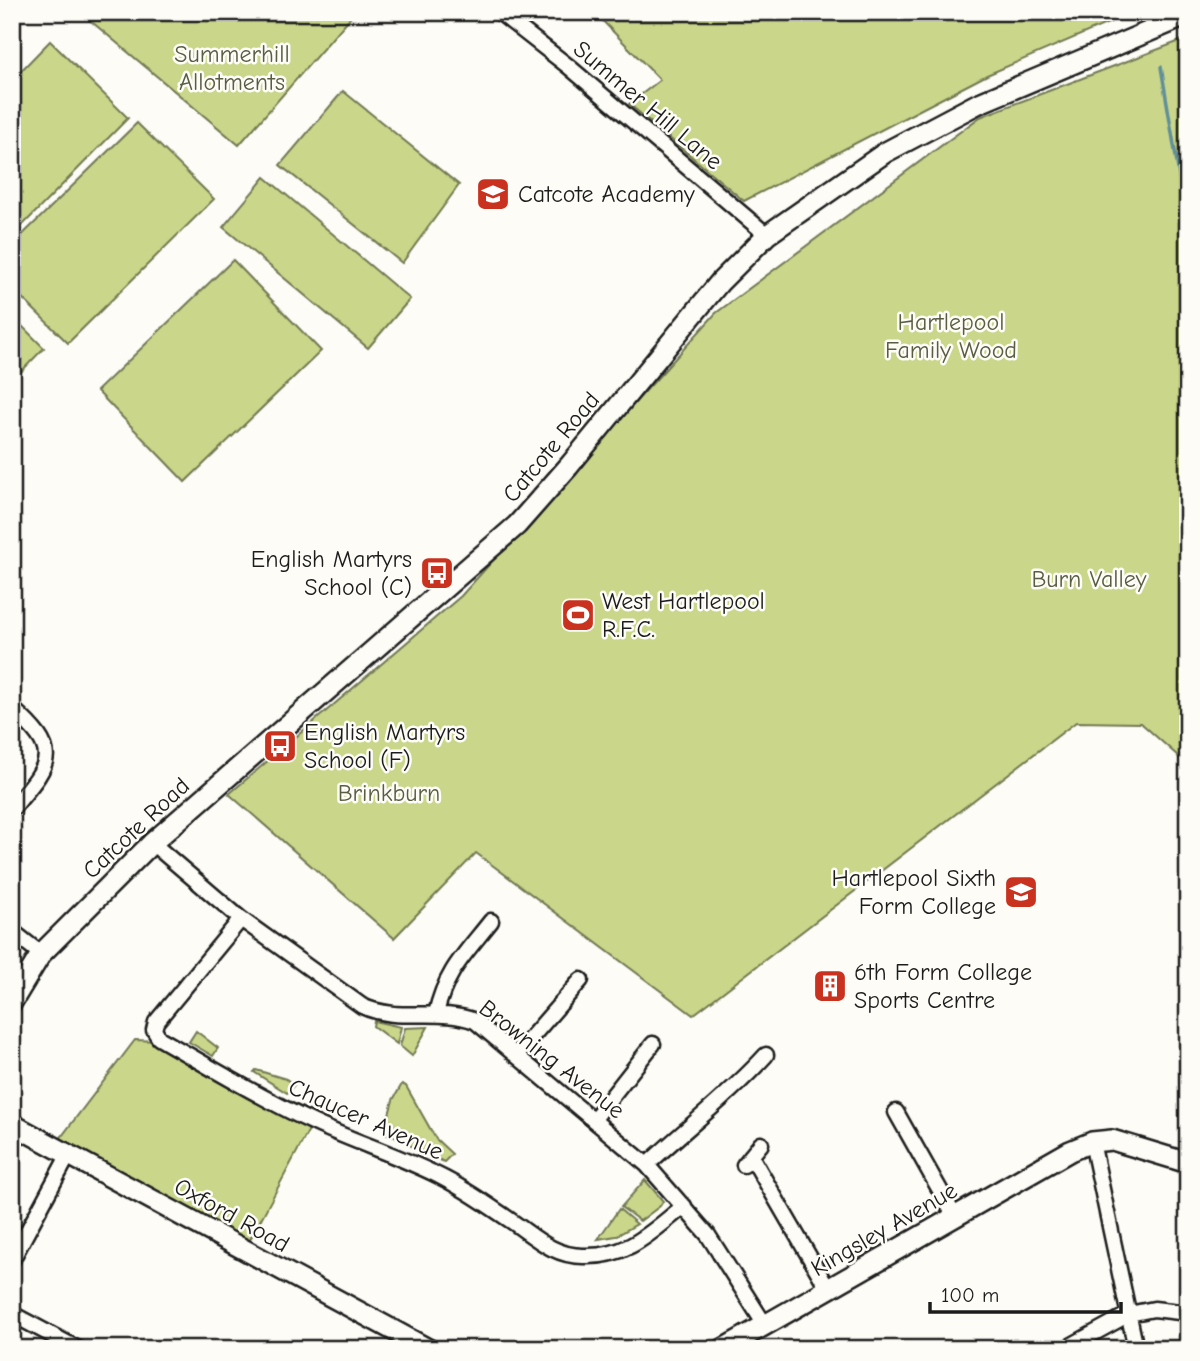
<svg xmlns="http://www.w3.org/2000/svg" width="1200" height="1361" viewBox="0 0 1200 1361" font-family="'Comic Neue',sans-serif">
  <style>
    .green { fill: #cad68a; stroke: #737953; stroke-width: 2 }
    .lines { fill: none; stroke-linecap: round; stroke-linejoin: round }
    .stream { stroke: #608f98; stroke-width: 3.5 }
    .street-casing { stroke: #1c1c1c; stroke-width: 19 }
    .secondary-casing { stroke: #1c1c1c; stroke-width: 24 }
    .street { stroke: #fdfcf7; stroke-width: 14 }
    .secondary { stroke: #fdfcf7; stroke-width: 19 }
    .labels { text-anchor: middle; stroke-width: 5; stroke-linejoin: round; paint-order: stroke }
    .park-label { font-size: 24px; fill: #595d42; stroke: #fdfcf7 }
    .street-label { font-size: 24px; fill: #1c1c1c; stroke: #fdfcf7 }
    .poi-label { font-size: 24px; fill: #1c1c1c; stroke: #fdfcf7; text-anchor: start }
  </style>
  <rect width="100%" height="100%" fill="#fdfcf7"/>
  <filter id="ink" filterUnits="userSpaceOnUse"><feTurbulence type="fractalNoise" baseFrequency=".0143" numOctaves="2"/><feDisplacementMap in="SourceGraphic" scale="14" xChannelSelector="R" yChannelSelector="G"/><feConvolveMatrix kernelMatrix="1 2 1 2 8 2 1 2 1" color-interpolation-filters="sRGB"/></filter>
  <g filter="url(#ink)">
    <path class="green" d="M80,12H355L239,145Z
      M594,12H1134L987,75L744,201L629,104L660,80Z
      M1188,38V769L1179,757L1141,723L1076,722L693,1015L476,853L394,938L229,794L461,596L716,313L980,117Z
      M50,41L128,118L12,236V80Z
      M343,91L459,185L402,263L280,165Z
      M137,123L214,199L68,343L12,288V245Z
      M265,177L410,299L368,348L223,227Z
      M233,260L321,351L185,482L97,391Z
      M12,316L44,348L12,381Z
      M374,1021L401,1027L397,1044L373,1026Z
      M428,1027L412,1056L400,1046L405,1028Z
      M196,1031L218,1048L213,1056L189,1042Z
      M135,1040L159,1041L312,1124L246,1247L56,1144Z
      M256,1070L286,1079L294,1085L287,1093L254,1072Z
      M402,1084L406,1086L436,1139L452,1154L444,1162L411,1146L401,1138L384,1133L393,1100Z
      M645,1180L663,1201L660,1206L640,1221L621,1207Z
      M619,1209L637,1224L616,1236L598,1239Z"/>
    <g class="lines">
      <path class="stream" d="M1161,67L1184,205"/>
      <g class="street-casing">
        <path id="street" d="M499,12L568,66L767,235
          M12,708C62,753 52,761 12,809
          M152,843L241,919L362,1006C399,1023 438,1007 475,1021L647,1165L708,1235L765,1325
          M241,919L156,1022L154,1030L159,1038C208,1066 257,1096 308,1120C353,1142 402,1156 445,1179C470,1192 494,1209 517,1225C538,1240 556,1256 583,1256C628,1258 651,1232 684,1206
          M12,931L41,954
          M436,1014C445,972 465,954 491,921
          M516,1055L581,980
          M896,1112L955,1217
          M594,1119L653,1044
          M1092,1142L1136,1349
          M751,1156L828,1289
          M647,1165C686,1128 730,1095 766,1055
          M744,1165L761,1144
          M12,1260L69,1154
          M12,1314L78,1349
          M1065,1349L1129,1314L1154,1309L1188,1313"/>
      </g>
      <g class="secondary-casing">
        <path id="secondary" d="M12,1002L41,954L152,843L517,525L569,466L720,282L767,235L886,152L977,104L1188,15
          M12,1124L428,1349
          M723,1349L1070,1151L1092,1142L1112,1140L1188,1163"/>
      </g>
      <use href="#street" class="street"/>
      <use href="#secondary" class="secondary"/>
    </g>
  </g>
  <defs>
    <g id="school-square" transform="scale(1.75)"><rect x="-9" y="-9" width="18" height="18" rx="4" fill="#c8321e" stroke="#fdfcf7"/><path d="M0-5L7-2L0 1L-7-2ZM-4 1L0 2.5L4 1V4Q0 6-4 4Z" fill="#fff"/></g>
    <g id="bus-square" transform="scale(1.75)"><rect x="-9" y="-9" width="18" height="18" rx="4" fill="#c8321e" stroke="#fdfcf7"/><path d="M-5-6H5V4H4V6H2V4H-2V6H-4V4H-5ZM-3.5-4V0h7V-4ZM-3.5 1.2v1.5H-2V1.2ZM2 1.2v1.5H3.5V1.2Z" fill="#fff"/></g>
    <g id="stadium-square" transform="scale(1.75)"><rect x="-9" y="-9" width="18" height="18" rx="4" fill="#c8321e" stroke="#fdfcf7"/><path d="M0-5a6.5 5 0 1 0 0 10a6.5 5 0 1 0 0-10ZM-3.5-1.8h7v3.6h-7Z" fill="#fff"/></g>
    <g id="building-square" transform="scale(1.75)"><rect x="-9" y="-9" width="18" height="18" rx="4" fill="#c8321e" stroke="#fdfcf7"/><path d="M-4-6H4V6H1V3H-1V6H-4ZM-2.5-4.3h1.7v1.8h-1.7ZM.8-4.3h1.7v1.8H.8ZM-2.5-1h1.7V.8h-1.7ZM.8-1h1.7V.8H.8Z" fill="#fff"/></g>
  </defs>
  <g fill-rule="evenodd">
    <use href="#school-square" x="493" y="194"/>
    <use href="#bus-square" x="437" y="573"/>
    <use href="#stadium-square" x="578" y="615"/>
    <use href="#bus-square" x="280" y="746"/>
    <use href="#school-square" x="1021" y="892"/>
    <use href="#building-square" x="830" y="986"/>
  </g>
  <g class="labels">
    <g class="park-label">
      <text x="232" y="62">Summerhill<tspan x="232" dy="28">Allotments</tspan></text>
      <text x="951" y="330">Hartlepool<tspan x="951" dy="28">Family Wood</tspan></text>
      <text x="1089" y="587">Burn Valley</text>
      <text x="389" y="801">Brinkburn</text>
    </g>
    <g class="street-label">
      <text transform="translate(648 105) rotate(40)" y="8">Summer Hill Lane</text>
      <text transform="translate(551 447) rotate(-50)" y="8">Catcote Road</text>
      <text transform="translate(136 828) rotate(-43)" y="8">Catcote Road</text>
      <text transform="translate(552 1059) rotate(38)" y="8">Browning Avenue</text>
      <text transform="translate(366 1119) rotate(24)" y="8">Chaucer Avenue</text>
      <text transform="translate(232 1215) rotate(29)" y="8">Oxford Road</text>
      <text transform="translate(884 1229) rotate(-30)" y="8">Kingsley Avenue</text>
    </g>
    <g class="poi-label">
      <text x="518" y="202">Catcote Academy</text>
      <text x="412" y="567" text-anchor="end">English Martyrs<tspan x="412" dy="28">School (C)</tspan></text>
      <text x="602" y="609">West Hartlepool<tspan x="602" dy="28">R.F.C.</tspan></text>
      <text x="304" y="740">English Martyrs<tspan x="304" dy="28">School (F)</tspan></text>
      <text x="996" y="886" text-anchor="end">Hartlepool Sixth<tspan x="996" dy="28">Form College</tspan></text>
      <text x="854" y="980">6th Form College<tspan x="854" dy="28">Sports Centre</tspan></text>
    </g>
  </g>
  <rect width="1200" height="1361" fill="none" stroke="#fdfcf7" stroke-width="42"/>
  <rect x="21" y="21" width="1158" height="1319" fill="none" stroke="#1c1c1c" stroke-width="2.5" filter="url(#ink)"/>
  <path d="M930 1302v10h191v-10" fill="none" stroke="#1c1c1c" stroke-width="3.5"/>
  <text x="941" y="1302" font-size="21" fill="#1c1c1c" stroke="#fdfcf7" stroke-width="5" paint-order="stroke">100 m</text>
</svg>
